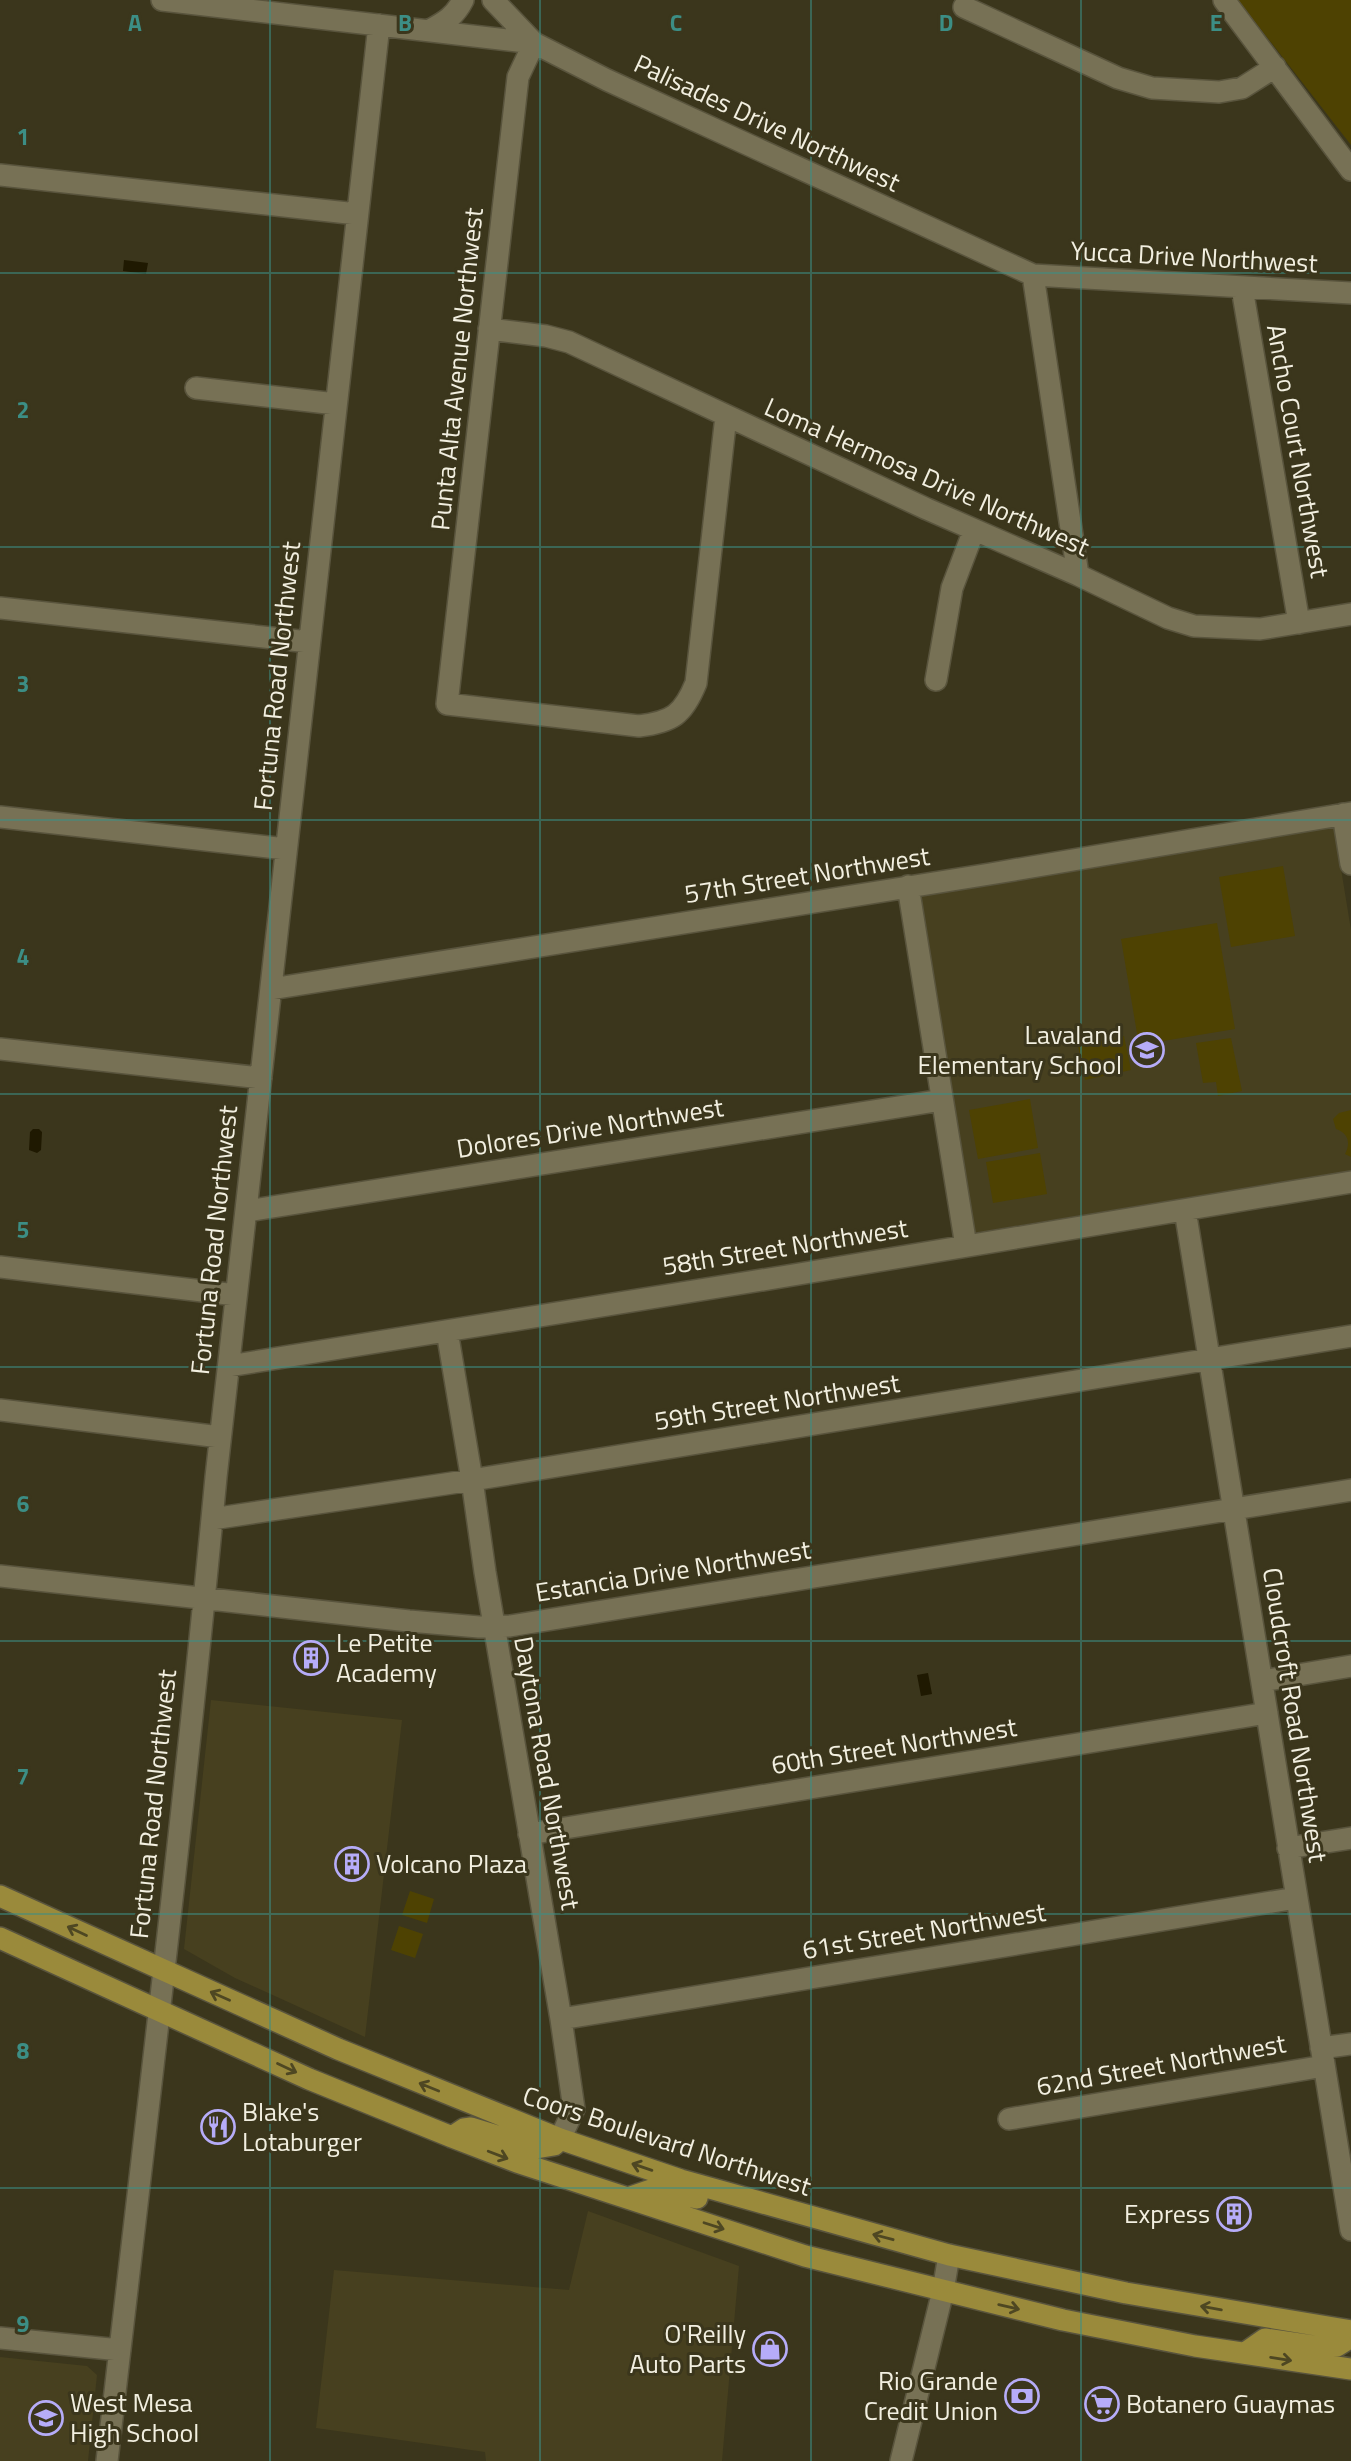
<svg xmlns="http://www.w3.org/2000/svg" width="1351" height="2461" viewBox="0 0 1351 2461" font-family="'Titillium Web',sans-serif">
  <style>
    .built { fill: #47401f }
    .green { fill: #4e4202 }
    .water { fill: #1f1901 }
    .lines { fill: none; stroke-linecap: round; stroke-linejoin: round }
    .minor-casing { stroke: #59543d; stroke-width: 24 }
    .major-casing { stroke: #59543d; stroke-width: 24 }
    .minor { stroke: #777155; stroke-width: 21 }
    .major { stroke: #9a8a3b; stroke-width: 21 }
    .oneway { stroke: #4e4722 }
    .grid { fill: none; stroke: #3c8e85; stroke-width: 2; stroke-opacity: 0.55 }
    .labels { text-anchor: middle; stroke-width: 6; stroke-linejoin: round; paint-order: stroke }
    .street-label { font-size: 26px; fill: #f2efe0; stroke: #3b361c }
    .poi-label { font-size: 26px; fill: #f2efe0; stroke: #3b361c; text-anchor: start }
    .grid-label { font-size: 23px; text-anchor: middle; font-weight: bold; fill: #3c8e85; stroke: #3b361c; stroke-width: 6; stroke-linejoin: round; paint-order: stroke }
  </style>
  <rect width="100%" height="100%" fill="#3b361c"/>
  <path class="built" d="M1334,826L1351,930V1171L973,1233L919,894Z
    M211,1700L402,1720L365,2037L235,1978L184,1949Z
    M588,2211L739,2266L722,2461H486L485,2452L316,2428L334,2270L569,2290Z
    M0,2357L87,2366L97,2375L88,2461H0Z"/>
  <path class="green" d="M1238,0H1351V145Z
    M1283,866L1295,936L1231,947L1219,877Z
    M1217,923L1235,1029L1139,1045L1121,939Z
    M1124,1036L1131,1070L1085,1080L1078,1046Z
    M1231,1038L1242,1091L1218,1096L1216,1082L1203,1083L1196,1043Z
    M1030,1099L1038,1148L978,1159L969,1110Z
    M1351,1110V1157L1345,1154C1351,1143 1348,1133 1336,1129L1333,1119L1339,1113Z
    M1040,1153L1047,1194L993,1203L986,1162Z
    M410,1891L434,1899L427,1923L402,1915Z
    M399,1926L423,1934L415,1958L391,1950Z"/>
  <path class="water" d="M124,260L148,263L146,274L123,271Z
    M33,1129H39L42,1132L41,1150L37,1153L29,1150L30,1132Z
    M928,1673L932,1694L921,1696L917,1675Z"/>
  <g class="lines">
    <g class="minor-casing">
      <path id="minor" d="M162,0L534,43
        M493,0L534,43L607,80L1033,275L1351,293
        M1224,0L1351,170
        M964,7L1118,78L1152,88L1219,92L1242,88L1275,67
        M430,30C445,22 455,16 463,0
        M534,43L518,77L447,704L639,726C672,722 683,715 696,683L726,416
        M0,175L357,214
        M1033,275L1078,575
        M1242,288L1299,623
        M489,329L546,336L569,342L927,509L1078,575L1168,618L1194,626L1260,629L1351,614
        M196,388L336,404
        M0,608L309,642
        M936,680L952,588L974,530
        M1343,814L1351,864
        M0,817L286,849
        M908,886L966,1246
        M271,989L990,874L1351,813
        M0,1049L261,1078
        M1185,1210L1351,2230
        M247,1211L942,1100
        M0,1267L236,1295
        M447,1331L472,1480L485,1572L561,2019L574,2109L560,2139
        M229,1366L787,1276L1351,1182
        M0,1410L220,1437
        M212,1519L472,1480L1351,1336
        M0,1576L409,1621L479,1627L510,1626L1351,1490
        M1262,1681L1351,1666
        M529,1834L1267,1713
        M1288,1848L1351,1838
        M561,2019L1296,1898
        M1321,2048L1351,2044
        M1009,2119L1324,2066
        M0,2338L120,2350
        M107,2461C145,2133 185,1806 216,1477L379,25
        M901,2461L943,2291L949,2255"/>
    </g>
    <g class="major-casing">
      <path id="major" d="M0,1896L338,2049L560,2139L681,2180L949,2255L1126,2293L1351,2331
        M0,1938L309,2079L452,2137L517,2162L805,2256L1063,2320L1195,2346L1351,2369
        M452,2137L464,2129L471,2128L536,2148L554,2145L560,2139
        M628,2198L654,2189L697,2198
        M1245,2353L1265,2339L1320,2347L1337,2346L1351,2337"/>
    </g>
    <use href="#minor" class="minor"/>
    <use href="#major" class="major"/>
  </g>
  <defs><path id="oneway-shaft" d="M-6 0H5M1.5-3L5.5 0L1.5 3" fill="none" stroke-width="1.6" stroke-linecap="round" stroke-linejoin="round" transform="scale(1.75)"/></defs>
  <g class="oneway">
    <use href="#oneway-shaft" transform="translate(77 1931) rotate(-155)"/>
    <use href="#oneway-shaft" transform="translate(220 1996) rotate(-156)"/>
    <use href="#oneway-shaft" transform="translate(287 2068) rotate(25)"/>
    <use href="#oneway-shaft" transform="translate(429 2087) rotate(-158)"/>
    <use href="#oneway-shaft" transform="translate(498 2155) rotate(21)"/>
    <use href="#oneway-shaft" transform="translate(642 2167) rotate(-161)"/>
    <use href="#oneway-shaft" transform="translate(714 2226) rotate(18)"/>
    <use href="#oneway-shaft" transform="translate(883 2237) rotate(-165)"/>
    <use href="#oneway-shaft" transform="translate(1009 2307) rotate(13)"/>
    <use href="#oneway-shaft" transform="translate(1211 2308) rotate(-170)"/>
    <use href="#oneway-shaft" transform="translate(1281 2359) rotate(9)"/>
  </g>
  <path class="grid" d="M270,0V2461M540,0V2461M811,0V2461M1081,0V2461M0,273H1351M0,547H1351M0,820H1351M0,1094H1351M0,1367H1351M0,1641H1351M0,1914H1351M0,2188H1351"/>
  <defs>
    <g id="school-ring" transform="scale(1.75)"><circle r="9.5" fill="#3b361c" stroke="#b6acf8" stroke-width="1.5"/><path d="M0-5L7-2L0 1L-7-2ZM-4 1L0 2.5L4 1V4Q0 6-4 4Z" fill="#b6acf8"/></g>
    <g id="building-ring" transform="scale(1.75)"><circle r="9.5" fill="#3b361c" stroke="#b6acf8" stroke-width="1.5"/><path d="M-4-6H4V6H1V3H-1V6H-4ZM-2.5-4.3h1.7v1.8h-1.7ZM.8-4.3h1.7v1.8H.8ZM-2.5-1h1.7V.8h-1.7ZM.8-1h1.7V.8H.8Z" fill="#b6acf8"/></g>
    <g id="restaurant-ring" transform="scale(1.75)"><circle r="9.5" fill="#3b361c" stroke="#b6acf8" stroke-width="1.5"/><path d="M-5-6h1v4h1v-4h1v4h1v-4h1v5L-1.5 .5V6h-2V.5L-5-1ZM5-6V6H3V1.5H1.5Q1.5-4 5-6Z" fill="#b6acf8"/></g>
    <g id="shop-ring" transform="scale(1.75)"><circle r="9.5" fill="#3b361c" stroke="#b6acf8" stroke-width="1.5"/><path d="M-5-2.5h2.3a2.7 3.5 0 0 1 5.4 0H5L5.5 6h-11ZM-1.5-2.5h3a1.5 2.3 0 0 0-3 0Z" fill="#b6acf8"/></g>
    <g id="bank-ring" transform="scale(1.75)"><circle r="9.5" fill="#3b361c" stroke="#b6acf8" stroke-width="1.5"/><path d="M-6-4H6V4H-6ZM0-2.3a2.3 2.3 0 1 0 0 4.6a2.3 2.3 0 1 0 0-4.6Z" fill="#b6acf8"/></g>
    <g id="supermarket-ring" transform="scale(1.75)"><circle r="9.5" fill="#3b361c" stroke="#b6acf8" stroke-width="1.5"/><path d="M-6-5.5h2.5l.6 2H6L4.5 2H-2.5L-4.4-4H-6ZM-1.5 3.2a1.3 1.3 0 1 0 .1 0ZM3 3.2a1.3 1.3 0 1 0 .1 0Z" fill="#b6acf8"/></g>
  </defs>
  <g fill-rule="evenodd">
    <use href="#school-ring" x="1147" y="1050"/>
    <use href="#building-ring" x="311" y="1658"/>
    <use href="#building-ring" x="352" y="1864"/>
    <use href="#restaurant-ring" x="218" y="2127"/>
    <use href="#building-ring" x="1234" y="2214"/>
    <use href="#shop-ring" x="770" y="2349"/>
    <use href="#bank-ring" x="1022" y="2396"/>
    <use href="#supermarket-ring" x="1102" y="2404"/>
    <use href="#school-ring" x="46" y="2418"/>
  </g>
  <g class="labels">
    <g class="street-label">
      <text transform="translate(767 123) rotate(25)" y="9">Palisades Drive Northwest</text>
      <text transform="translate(1194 257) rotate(3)" y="9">Yucca Drive Northwest</text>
      <text transform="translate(457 369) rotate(-84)" y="9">Punta Alta Avenue Northwest</text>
      <text transform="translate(1298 451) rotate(80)" y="9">Ancho Court Northwest</text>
      <text transform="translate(927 477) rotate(24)" y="9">Loma Hermosa Drive Northwest</text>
      <text transform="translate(277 676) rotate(-84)" y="9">Fortuna Road Northwest</text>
      <text transform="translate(807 875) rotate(-9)" y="9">57th Street Northwest</text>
      <text transform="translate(590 1128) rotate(-9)" y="9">Dolores Drive Northwest</text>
      <text transform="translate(214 1240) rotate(-84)" y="9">Fortuna Road Northwest</text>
      <text transform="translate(785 1247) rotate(-9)" y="9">58th Street Northwest</text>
      <text transform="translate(777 1402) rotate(-9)" y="9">59th Street Northwest</text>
      <text transform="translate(673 1571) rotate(-9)" y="9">Estancia Drive Northwest</text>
      <text transform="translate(1295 1715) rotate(81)" y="9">Cloudcroft Road Northwest</text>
      <text transform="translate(894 1746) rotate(-9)" y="9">60th Street Northwest</text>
      <text transform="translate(547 1773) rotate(80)" y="9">Daytona Road Northwest</text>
      <text transform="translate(153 1804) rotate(-84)" y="9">Fortuna Road Northwest</text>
      <text transform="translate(924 1931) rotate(-9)" y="9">61st Street Northwest</text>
      <text transform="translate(1161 2065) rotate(-10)" y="9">62nd Street Northwest</text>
      <text transform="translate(667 2141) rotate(18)" y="9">Coors Boulevard Northwest</text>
    </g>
    <g class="poi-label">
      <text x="1122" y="1044" text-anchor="end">Lavaland<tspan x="1122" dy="30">Elementary School</tspan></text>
      <text x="336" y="1652">Le Petite<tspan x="336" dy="30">Academy</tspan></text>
      <text x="376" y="1873">Volcano Plaza</text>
      <text x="242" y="2121">Blake's<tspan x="242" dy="30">Lotaburger</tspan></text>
      <text x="1210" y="2223" text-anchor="end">Express</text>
      <text x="746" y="2343" text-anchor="end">O'Reilly<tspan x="746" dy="30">Auto Parts</tspan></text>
      <text x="998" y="2390" text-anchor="end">Rio Grande<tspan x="998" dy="30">Credit Union</tspan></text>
      <text x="70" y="2412">West Mesa<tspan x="70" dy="30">High School</tspan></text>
      <text x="1126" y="2413">Botanero Guaymas</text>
    </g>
  </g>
  <g class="grid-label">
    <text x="135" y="31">A</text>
    <text x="405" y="31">B</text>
    <text x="676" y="31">C</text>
    <text x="946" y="31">D</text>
    <text x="1216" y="31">E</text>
    <text x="23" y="145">1</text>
    <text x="23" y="418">2</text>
    <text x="23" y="692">3</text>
    <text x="23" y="965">4</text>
    <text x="23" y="1238">5</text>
    <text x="23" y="1512">6</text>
    <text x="23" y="1785">7</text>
    <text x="23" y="2059">8</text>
    <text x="23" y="2332">9</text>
  </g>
</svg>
